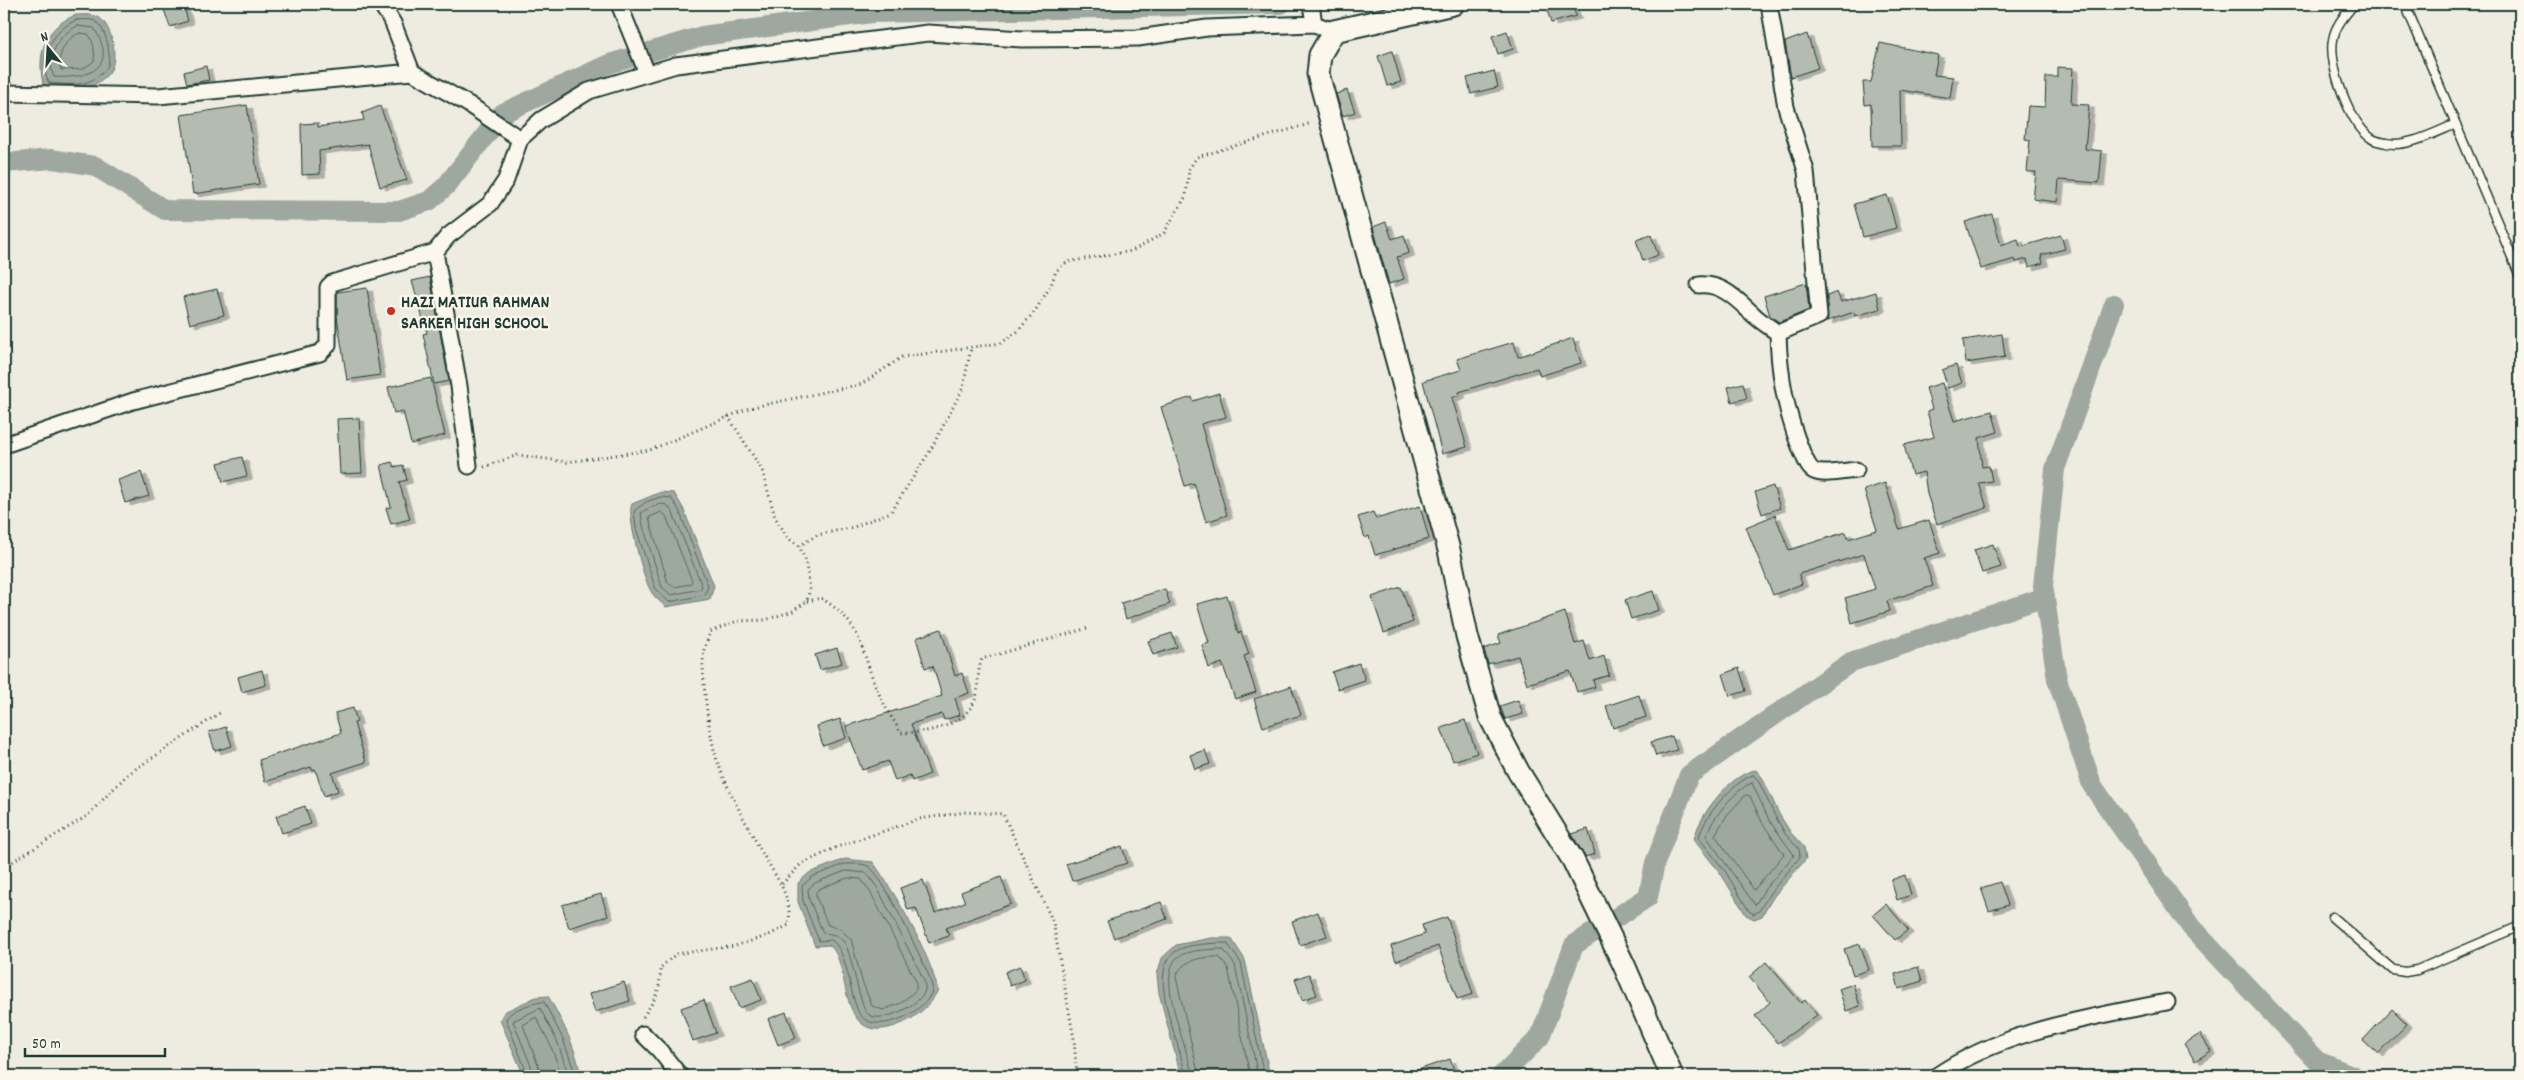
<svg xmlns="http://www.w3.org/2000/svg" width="2524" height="1080" viewBox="0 0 2524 1080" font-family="Dekko,sans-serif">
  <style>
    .water { fill: #9fa89f; stroke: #6c7d74 }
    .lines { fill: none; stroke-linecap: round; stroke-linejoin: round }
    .shore { stroke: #52685f; stroke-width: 1 }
    .canal { stroke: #9fa89f; stroke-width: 20 }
    .building { fill: #b4bbb0; stroke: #1f3d34; filter: url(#shadow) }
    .service-casing { stroke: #1f3d34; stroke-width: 11 }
    .minor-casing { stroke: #1f3d34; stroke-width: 19 }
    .secondary-casing { stroke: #1f3d34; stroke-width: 25 }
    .path { stroke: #1f3d34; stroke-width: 3; stroke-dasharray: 1 4; stroke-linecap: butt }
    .service { stroke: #fbf7ec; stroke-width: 8 }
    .minor { stroke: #fbf7ec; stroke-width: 15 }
    .secondary { stroke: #fbf7ec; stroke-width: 21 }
    .poi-dot { fill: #c8321e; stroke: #fbf7ec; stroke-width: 2 }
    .labels { text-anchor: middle; stroke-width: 4.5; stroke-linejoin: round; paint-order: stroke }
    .poi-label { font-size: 18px; font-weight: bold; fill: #1f3d34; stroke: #fbf7ec; text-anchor: start }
  </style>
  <defs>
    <filter id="shadow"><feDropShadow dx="5.5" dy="3" stdDeviation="0" flood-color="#0004"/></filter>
  </defs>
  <rect width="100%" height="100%" fill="#eeece1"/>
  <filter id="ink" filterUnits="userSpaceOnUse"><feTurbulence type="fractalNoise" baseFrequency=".02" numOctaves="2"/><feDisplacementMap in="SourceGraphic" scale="10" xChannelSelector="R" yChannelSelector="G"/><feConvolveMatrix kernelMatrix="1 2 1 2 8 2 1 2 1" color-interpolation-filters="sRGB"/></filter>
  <g filter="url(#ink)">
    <path class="water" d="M76,15C85,15 95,13 102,20C112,30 117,54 112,67C109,76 98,83 90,87C77,91 57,89 44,88C36,56 43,27 76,15Z
      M661,492L674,493L683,508L714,586L710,599L666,607C662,603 655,598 652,593C644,582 626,515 632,504Z
      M1756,770L1762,777L1779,814L1791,833L1804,847L1806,859L1774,896L1762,916L1754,919L1746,915L1721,874L1694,840C1698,816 1731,773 1756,770Z
      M845,859L873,862C898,898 927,948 938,990C930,1006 915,1019 898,1025C834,1049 853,962 829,945L815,946L798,902V883L809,873Z
      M1211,938H1231L1245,960L1270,1076H1181L1159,993L1157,975L1162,958L1176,945Z
      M548,996C560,1017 579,1053 580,1076H524L500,1020L504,1012L536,997Z"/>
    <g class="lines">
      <path class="shore" d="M77,20C82,20 88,19 92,20C106,24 111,53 108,65C105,72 95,80 87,82C76,86 60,84 49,83C36,59 54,28 77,20Z
        M78,26L94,28C119,68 89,79 54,77C45,58 59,33 78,26Z
        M80,33L88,34C94,41 95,52 94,61L83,69L61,70C56,55 66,38 80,33Z
        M661,497L671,498L679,510L708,586L705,595L669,602L656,590L636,528L634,511L646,502Z
        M662,504L667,505L673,513L702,586L700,589L671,595L662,587L643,526L641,513L649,508Z
        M662,512L666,516L692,581L690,584L674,587L668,583L649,518Z
        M1753,775L1758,780L1775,816L1786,835L1799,849L1800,857L1770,893L1759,911L1754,914L1749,911L1725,871L1699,838C1703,817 1733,782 1753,775Z
        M1752,783L1769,820L1794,855L1765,889L1755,905L1706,836C1711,820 1736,788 1752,783Z
        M1746,795L1750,796L1763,824L1784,854L1754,890L1715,835L1727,815Z
        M845,864C852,864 862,863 868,866C882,873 921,958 929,976C930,981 933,987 932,991C926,1012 874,1038 859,1013C849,994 848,950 831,940L819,941L803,901L802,886L812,877Z
        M846,871L867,873L878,889L923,978C924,982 926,987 925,990C922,1004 882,1024 869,1015C865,1012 863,1006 862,1001C856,987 851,952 844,942C838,934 831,934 823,933L809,899L808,889L815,883Z
        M848,878L861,879L871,893L916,981V990L901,1003L883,1010L872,1006L862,981L851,939L840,929L828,925L816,897V892L819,889Z
        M528,1076L506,1019C510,1010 534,1002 544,1002L563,1039L576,1076
        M535,1076L513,1021L540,1008L557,1041L569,1076
        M542,1076L523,1025L536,1017L550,1044L562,1076
        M1185,1076C1183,1045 1142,971 1178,950C1188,944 1215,943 1227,943L1241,963L1264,1076
        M1192,1076C1190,1050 1151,971 1181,955C1192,950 1211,949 1223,949L1235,965L1258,1076
        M1199,1076L1176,977C1182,959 1202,957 1219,957L1228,968L1250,1076"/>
      <path class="canal" d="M4,163L52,159L95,166L165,210L399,211L429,201L446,186L503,113L609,64L702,36L872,13L1281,4
        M2114,304L2055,469L2043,586L2057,679L2092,785L2191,927L2317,1061L2354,1076
        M1501,1076L1540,1037L1574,945L1648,897L1655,863L1689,775L1851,662L2045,597"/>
    </g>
    <path class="building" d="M162,4H183L188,21L170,27Z
      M1563,4H1572L1576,16L1551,23L1547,9Z
      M1507,31L1513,49L1498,54L1492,36Z
      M1807,34L1818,68L1791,77L1785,42Z
      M1880,43L1938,55L1934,75L1953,77L1950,98L1900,90L1901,146H1872L1871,104L1865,105L1863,82H1871Z
      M1392,51L1401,82L1387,86L1378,56Z
      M206,66L209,80L187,84L184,72Z
      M2057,67L2073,68L2071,104L2089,105L2085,149L2102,151L2099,183L2059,180L2057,202L2033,199L2036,172H2027L2030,140L2025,139L2028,106L2045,107L2046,77H2057Z
      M1494,71L1498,87L1471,94L1467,78Z
      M1347,90L1355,112L1343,116L1336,94Z
      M247,105L259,184L193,194L181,115Z
      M380,106L407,180L380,187L368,144L319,151L320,174L302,175L301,124L318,123V127L364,120L362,113Z
      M1887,195L1896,228L1863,237L1854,204Z
      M1992,214L2001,245L2018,239L2020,247L2061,235L2065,249L2041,255L2043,263L2029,267L2027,259L2016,262L2015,259L1981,269L1965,222Z
      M1386,222L1392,239L1404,235L1409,253L1397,257L1404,279L1389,284L1373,227Z
      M1651,235L1658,255L1643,261L1636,240Z
      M430,277L449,381L434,384L423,334L427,333L412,281Z
      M1806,283L1809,310L1779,322L1770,316L1764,296Z
      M367,288L380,375L347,380L337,317V292Z
      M217,289L224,315L190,324L183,297Z
      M1837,292L1841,302L1876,292L1880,309L1855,316L1854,312L1827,321V296Z
      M2002,334L2005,357L1966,363L1963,340Z
      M1573,338L1581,363L1540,376L1537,368L1459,392L1460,395L1452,398L1467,447L1442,454L1423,381L1461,370L1457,359L1514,342L1518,357Z
      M1956,365L1962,383L1948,388L1942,370Z
      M431,378L445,435L411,444L403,411L394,413L388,387Z
      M1743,383L1747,398L1732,402L1728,387Z
      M1942,383L1954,421L1992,411L1998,432L1979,438L1982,467L1989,466L1992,481L1979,483L1987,508L1937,524L1927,494L1924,472L1912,475L1904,445L1934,437L1927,411L1932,409L1926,388Z
      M1219,393L1226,417L1201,424L1227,515L1206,522L1194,483L1185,486L1161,407L1192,397L1193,401Z
      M359,418L362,473L340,474L337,419Z
      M242,457L247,476L223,482L218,463Z
      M392,462L394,467L403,465L407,480L399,482L410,519L391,524L386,508L391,507L381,465Z
      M141,472L149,496L125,503L118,480Z
      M1885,483L1899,529L1929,520L1940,553L1924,558L1933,586L1887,601L1890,611L1852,623L1845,598L1875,589L1864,554L1799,574L1802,584L1773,595L1746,527L1775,515L1789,550L1846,532L1848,539L1877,530L1864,490Z
      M1773,486L1780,508L1762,514L1755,492Z
      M1420,506L1429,539L1375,555L1369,536L1365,538L1358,517L1373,512L1376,519Z
      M1993,544L2001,567L1982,573L1974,550Z
      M1401,587L1413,622L1384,633L1372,597Z
      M1165,589L1170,604L1126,619L1121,603Z
      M1653,591L1659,610L1631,619L1625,600Z
      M1227,596L1238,633L1241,632L1249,654L1244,656L1256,692L1235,699L1222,663L1209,668L1202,645L1209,643L1197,604Z
      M1565,612L1575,644L1584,641L1590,661L1604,656L1609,675L1593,680L1595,687L1577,692L1570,671L1527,684L1518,656L1488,664L1484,649L1501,643L1498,635Z
      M941,629L955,676L962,673L969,693L955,698L960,715L944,720L942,714L911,724L930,774L912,781L910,775L895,781L888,761L862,770L846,726L942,696L933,666L925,668L916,638Z
      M1172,633L1177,647L1153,655L1148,641Z
      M837,648L842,663L820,670L815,655Z
      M1359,663L1365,680L1338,689L1332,672Z
      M1739,668L1746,691L1730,696L1723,674Z
      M262,670L266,685L242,692L238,677Z
      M1291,686L1301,715L1263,727L1254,699Z
      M1639,695L1646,717L1613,728L1606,706Z
      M1518,700L1523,714L1505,719L1500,706Z
      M353,708L357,722L354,723L366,762L332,773L338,791L324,796L315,769L312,770L311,767L265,782L259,760L341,733L335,713Z
      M840,719L846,738L823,746L817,726Z
      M1465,720L1477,753L1453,761L1441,728Z
      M226,727L232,746L215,751L209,732Z
      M1672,736L1677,750L1656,756L1651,742Z
      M1205,750L1210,764L1195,769L1190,755Z
      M305,806L311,824L282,833L276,816Z
      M1588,829L1595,854L1585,857L1572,834Z
      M1122,846L1127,863L1072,881L1066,864Z
      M1905,875L1911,895L1897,900L1891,880Z
      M1001,877L1011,904L946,928L949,936L929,943L916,908L908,910L900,888L923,880L935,913L965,902L961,892Z
      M2000,882L2008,905L1989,911L1981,888Z
      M601,894L608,916L569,928L562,905Z
      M1161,902L1167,919L1114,938L1107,921Z
      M1886,904L1908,930L1895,940L1873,915Z
      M1318,912L1327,936L1300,945L1292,921Z
      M1447,917L1473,994L1457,999L1438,946L1396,961L1391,946L1425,934L1422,925Z
      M1860,944L1869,970L1853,975L1844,949Z
      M1766,962L1801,1003L1805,1000L1817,1015L1778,1043L1755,1016L1770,1002L1749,977Z
      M1020,966L1025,980L1010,986L1005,972Z
      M1918,967L1922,981L1899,989L1895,974Z
      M1309,974L1317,995L1302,1000L1295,979Z
      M753,978L761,1000L739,1008L731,986Z
      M624,982L630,1001L595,1012L589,994Z
      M1853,984L1860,1006L1846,1011L1839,989Z
      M704,1000L716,1033L693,1041L681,1008Z
      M2392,1009L2407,1024L2378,1054L2363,1040Z
      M786,1012L796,1038L778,1045L768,1019Z
      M2200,1034L2211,1051L2195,1061L2184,1044Z
      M1450,1059L1456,1076H1407L1406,1074Z"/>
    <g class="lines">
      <g class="service-casing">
        <path id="service" d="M2354,4C2345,15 2335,26 2333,40C2328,65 2350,124 2371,138C2374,141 2382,142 2386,143C2407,148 2436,132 2456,124
          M2405,4L2520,276
          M2332,917L2393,970L2405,972L2417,970L2520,926"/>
      </g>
      <g class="minor-casing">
        <path id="minor" d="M381,4L393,23L412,72
          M619,4L647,73
          M1311,4L1314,24
          M1769,4L1786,107L1806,171L1819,316L1778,333C1779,375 1786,414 1802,452C1805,458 1808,468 1814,471C1824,476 1845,471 1856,470
          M4,93L158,96L412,72L468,104L520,139
          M435,252L459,386L469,466
          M1699,285C1724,283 1739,302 1756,317C1763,323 1771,328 1778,333
          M4,445L133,401L320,353L328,345V287L332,283L435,252L448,236L490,204L506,180L520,139L541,120L589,91L676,65L928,33L1022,39L1138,38L1207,28L1314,24L1334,31
          M643,1034L660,1051L680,1076
          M1936,1076C2004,1030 2088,1018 2167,1002"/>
      </g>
      <g class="secondary-casing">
        <path id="secondary" d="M1453,4L1334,31L1320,55L1318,74L1449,550L1467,636L1490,717L1518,771L1573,860L1624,965L1672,1076"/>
      </g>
      <path class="path" d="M484,467L518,455L567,462L650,450L749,408L862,384L902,357L1001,343L1017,332L1035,311L1051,285L1056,271L1067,262L1132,251L1164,233L1186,196L1189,169L1197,157L1312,123
        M799,546L817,535L854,527L891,512L930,451L963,388L971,348
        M807,601L821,598C866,625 860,654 880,696C886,709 894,721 901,733C927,733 963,727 975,700C980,689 976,673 982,659L1088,628
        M4,867L87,816L128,774L220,713
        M782,884L800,865L837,847L919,819L966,812L1003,814L1053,922L1074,1039L1077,1076
        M643,1017C655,999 661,991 660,968L676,954L735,946L767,936L789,925C792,893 774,875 760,849C745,821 729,793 718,763C710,743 700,671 704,650C706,644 708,638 710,632L737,621L765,620L793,611L807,601L810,588L805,559L799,546L788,538L775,517L762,470L728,416"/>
      <use href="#service" class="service"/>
      <use href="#minor" class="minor"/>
      <use href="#secondary" class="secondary"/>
    </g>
  </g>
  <circle class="poi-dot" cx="391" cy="311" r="5"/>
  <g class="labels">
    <g class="poi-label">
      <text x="401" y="307">HAZI MATIUR RAHMAN<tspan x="401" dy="21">SARKER HIGH SCHOOL</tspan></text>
    </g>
  </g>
  <rect width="2524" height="1080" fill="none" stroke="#fbf7ec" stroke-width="20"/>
  <rect x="10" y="10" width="2504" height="1060" fill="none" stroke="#1f3d34" stroke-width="2" filter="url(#ink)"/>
  <g transform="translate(48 48) rotate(342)" stroke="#fbf7ec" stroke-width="4" paint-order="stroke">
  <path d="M0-4L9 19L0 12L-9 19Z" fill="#1f3d34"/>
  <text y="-8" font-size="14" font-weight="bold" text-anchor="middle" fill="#1f3d34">N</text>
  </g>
  <path d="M25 1048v8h140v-8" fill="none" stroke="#1f3d34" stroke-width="2.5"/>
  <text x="32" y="1048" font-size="15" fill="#1f3d34" stroke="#fbf7ec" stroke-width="4" paint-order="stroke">50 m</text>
</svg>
